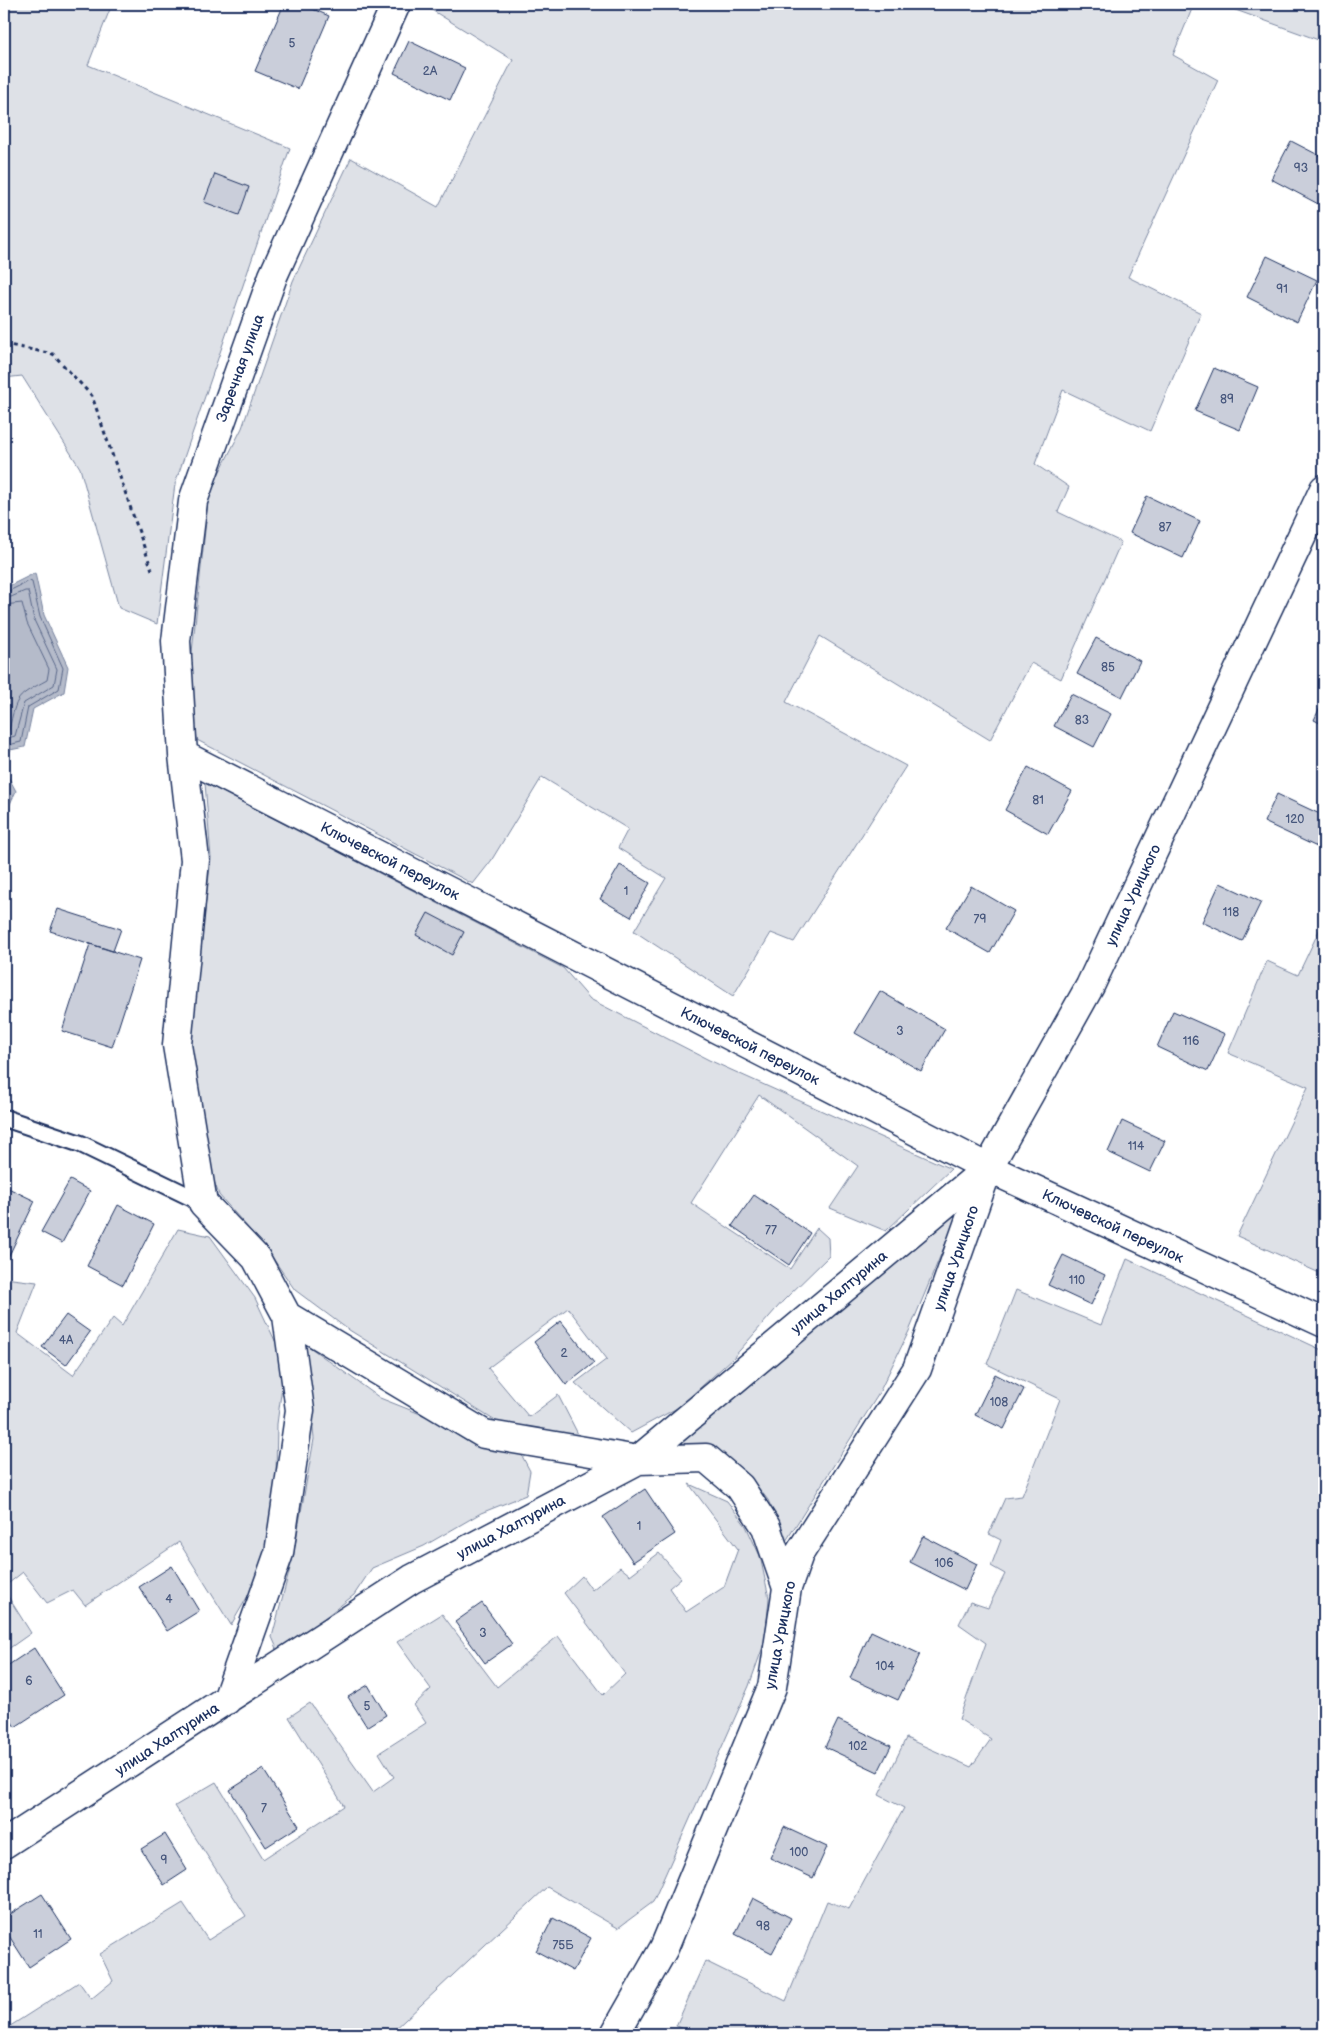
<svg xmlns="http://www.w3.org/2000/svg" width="1328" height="2038" viewBox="0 0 1328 2038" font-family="'Balsamiq Sans',sans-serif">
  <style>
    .green { fill: #dee1e7; stroke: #7c88a2 }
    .water { fill: #b5bbca; stroke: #77839f }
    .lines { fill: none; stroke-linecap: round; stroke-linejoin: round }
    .shore { stroke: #596789; stroke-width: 1 }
    .building { fill: #caceda; stroke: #1b2f5e }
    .lane-casing { stroke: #1b2f5e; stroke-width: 20 }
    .street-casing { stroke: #1b2f5e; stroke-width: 31 }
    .path { stroke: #1b2f5e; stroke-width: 3; stroke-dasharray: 4 4; stroke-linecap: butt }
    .lane { stroke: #fff; stroke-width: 16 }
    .street { stroke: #fff; stroke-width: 28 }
    .labels { text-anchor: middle; stroke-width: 4.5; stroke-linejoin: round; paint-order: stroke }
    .number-label { font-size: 12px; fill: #47577d }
    .street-label { font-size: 15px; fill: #1b2f5e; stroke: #fff }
  </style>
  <rect width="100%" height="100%" fill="#fff"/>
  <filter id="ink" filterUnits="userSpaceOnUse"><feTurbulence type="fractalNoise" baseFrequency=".02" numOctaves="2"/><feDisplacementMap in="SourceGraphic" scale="10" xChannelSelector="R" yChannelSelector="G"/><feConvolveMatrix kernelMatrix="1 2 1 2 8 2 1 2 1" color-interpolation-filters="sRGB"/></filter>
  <g filter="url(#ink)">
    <path class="green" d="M4,4H112L88,65L290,148L175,484L157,624L119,608L80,468L22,376L4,378Z
      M422,4H1194L1173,55L1218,80L1128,277L1201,313L1150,431L1063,390L1035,464L1069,487L1058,512L1121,542L1061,679L1031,663L990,740L820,636L786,702L906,766L794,942L771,933L733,996L634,931L666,878L618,848L628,829L542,777L491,861L473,884L197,740L190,671L209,493L242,428L293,281L351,158L438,207L513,60Z
      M1219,4H1324V42Z
      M205,783L563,968L590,999L709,1060L951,1169L886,1231L830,1208L858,1166L759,1095L691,1203L790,1269L817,1228L828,1238L829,1256L783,1301L733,1358L679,1407L631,1433L575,1383L607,1359L568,1308L488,1368L529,1417L558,1395L580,1438L505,1427L346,1328L295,1290L265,1247L219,1195L205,1156L190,1038L211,858Z
      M1324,920V1275L1237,1236L1308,1087L1228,1053L1267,961L1298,975Z
      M959,1211L910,1329L878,1395L786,1541L768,1500L745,1471L708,1448L675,1446C772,1371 859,1282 959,1211Z
      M178,1229L210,1236L255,1298L277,1345L282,1386L277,1424L276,1475L268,1544L249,1594L231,1625L179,1542L85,1605L73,1590L47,1603L23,1572L4,1587V1278L37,1282L17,1333L73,1375L113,1318L122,1326Z
      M1127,1259L1324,1351V2034H694L676,2026L705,1961L786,2001L827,1901L849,1909L904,1808L879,1795L906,1738L971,1767L991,1739L959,1719L986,1643L959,1624L970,1602L988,1608L1005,1574L991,1566L1001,1540L989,1534L1005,1498L1022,1496L1060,1399L987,1364L1016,1290L1101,1325Z
      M304,1343L380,1398L428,1417L470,1443L521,1454L530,1471L526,1495L481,1513L424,1546L372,1568L354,1595L279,1653L272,1637L293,1557L314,1439Z
      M689,1484L727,1501L746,1526L760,1556L769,1598L765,1641L749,1686L653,1902L618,1928L547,1887L390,2034H4V2030L79,1982L91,1999L113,1981L100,1954L183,1903L208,1940L246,1916L175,1806L216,1782L263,1859L344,1806L289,1717L310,1703L373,1792L394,1777L379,1753L426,1723L414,1705L431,1689L397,1642L442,1614L497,1687L558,1636L603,1695L625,1674L564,1593L582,1576L592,1590L620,1567L630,1575L659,1553L681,1578L669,1588L686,1612L724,1587L738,1549Z
      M4,1590L31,1633L4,1652Z"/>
    <path class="water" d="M35,573L44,615L68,667L64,692L33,709L25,747L5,751L4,753V583L7,587Z
      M4,769L16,791L4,817Z"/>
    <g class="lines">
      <path class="shore" d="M4,591H9L29,581L32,582L40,617L63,668L59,689L28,707L21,742L4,746
        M4,597H11L25,591H28L34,620L57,669L54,685L24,703L15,736L4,739
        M4,605L22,603L27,623L49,669L47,680C16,697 17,695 9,730L4,732"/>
    </g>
    <path class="building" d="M284,4H301L329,16L298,89L255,71Z
      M409,41L465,68L450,100L394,73Z
      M1291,141L1324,158V207L1271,179Z
      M215,174L249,187L239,215L204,202Z
      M1267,256L1317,280L1297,322L1247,297Z
      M1214,368L1258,387L1240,430L1195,411Z
      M1147,496L1200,521L1183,558L1130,533Z
      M1096,638L1140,661L1122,697L1077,674Z
      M1071,694L1111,714L1094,747L1054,726Z
      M1324,699V725L1314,720Z
      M1028,767L1072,791L1048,834L1005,810Z
      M1277,794L1324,816V832L1317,847L1264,822Z
      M620,865L650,883L631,917L600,899Z
      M1220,883L1261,902L1242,941L1202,922Z
      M971,886L1014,911L990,953L946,928Z
      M58,909L121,929L113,951L50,931Z
      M428,913L464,932L452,955L416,935Z
      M90,944L140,960L112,1047L62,1031Z
      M880,991L945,1029L921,1071L855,1033Z
      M1173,1011L1225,1034L1208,1071L1157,1047Z
      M1122,1121L1165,1141L1150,1172L1108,1152Z
      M70,1180L90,1191L62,1243L41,1232Z
      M4,1186L35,1201L4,1266Z
      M754,1195L810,1233L789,1265L732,1226Z
      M118,1205L154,1224L123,1285L87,1266Z
      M1063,1255L1105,1275L1091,1305L1048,1285Z
      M66,1315L90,1332L66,1365L42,1347Z
      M561,1321L594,1363L566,1385L534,1342Z
      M995,1374L1024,1389L1004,1429L975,1415Z
      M645,1489L675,1534L633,1562L603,1517Z
      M923,1536L977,1564L965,1590L910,1562Z
      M172,1566L199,1611L167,1631L139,1587Z
      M482,1603L512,1644L485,1663L455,1622Z
      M871,1631L920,1654L898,1700L850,1678Z
      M34,1648L64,1695L15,1727L4,1710V1668Z
      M368,1685L386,1715L367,1727L348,1697Z
      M838,1720L891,1746L878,1772L825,1747Z
      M263,1769L299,1826L266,1847L230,1790Z
      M784,1827L827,1847L813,1878L770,1858Z
      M165,1834L187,1870L164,1885L141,1849Z
      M42,1894L71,1939L29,1967L4,1928V1918Z
      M753,1898L791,1918L772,1953L735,1934Z
      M553,1918L591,1938L573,1971L536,1951Z"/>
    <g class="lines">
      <g class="lane-casing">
        <path id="lane" d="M4,1118L81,1144L203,1203"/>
      </g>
      <g class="street-casing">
        <path id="street" d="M396,4L273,276L193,501L176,641L183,755L195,860L177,1045L203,1203L256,1258L287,1316L484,1434L638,1460L706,1458L740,1487L766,1527L787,1588
          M183,755L988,1168L1324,1323
          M227,1700L279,1553L300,1410L287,1316
          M4,1844L412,1579L638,1460L988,1168
          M615,2034L664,1948L772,1687L787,1588L799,1554L917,1369L988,1168L1090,986L1324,489"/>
      </g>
      <path class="path" d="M4,344L53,354L92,396L152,570"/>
      <use href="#lane" class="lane"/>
      <use href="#street" class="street"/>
    </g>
  </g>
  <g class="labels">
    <g class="number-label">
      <text x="292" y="47">5</text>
      <text x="430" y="75">2А</text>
      <text x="1301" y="172">93</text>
      <text x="1282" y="293">91</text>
      <text x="1227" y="403">89</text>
      <text x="1165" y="531">87</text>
      <text x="1108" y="671">85</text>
      <text x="1082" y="724">83</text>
      <text x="1038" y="804">81</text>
      <text x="1295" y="823">120</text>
      <text x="626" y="895">1</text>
      <text x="1231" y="916">118</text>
      <text x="980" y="923">79</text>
      <text x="900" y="1035">3</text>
      <text x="1191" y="1045">116</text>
      <text x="1136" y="1150">114</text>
      <text x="771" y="1234">77</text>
      <text x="1077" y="1284">110</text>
      <text x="66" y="1344">4А</text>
      <text x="564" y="1357">2</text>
      <text x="999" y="1406">108</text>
      <text x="639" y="1530">1</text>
      <text x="944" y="1567">106</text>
      <text x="169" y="1603">4</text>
      <text x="483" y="1637">3</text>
      <text x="885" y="1670">104</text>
      <text x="29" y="1685">6</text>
      <text x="367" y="1710">5</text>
      <text x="858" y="1750">102</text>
      <text x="264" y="1812">7</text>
      <text x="799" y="1856">100</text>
      <text x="164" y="1864">9</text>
      <text x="763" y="1930">98</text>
      <text x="38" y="1938">11</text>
      <text x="563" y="1949">75Б</text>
    </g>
    <g class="street-label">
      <text transform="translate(240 368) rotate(-70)" y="5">Заречная улица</text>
      <text transform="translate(390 861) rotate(27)" y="5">Ключевской переулок</text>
      <text transform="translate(1133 895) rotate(-65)" y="5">улица Урицкого</text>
      <text transform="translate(750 1046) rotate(27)" y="5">Ключевской переулок</text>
      <text transform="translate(1113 1226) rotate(25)" y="5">Ключевской переулок</text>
      <text transform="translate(956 1258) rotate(-71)" y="5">улица Урицкого</text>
      <text transform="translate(839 1292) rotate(-40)" y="5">улица Халтурина</text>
      <text transform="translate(511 1527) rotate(-28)" y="5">улица Халтурина</text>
      <text transform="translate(780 1635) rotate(-79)" y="5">улица Урицкого</text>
      <text transform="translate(167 1739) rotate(-33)" y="5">улица Халтурина</text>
    </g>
  </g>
  <rect width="1328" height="2038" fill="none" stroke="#fff" stroke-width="20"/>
  <rect x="10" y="10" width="1308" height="2018" fill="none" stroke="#1b2f5e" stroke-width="2" filter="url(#ink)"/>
</svg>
